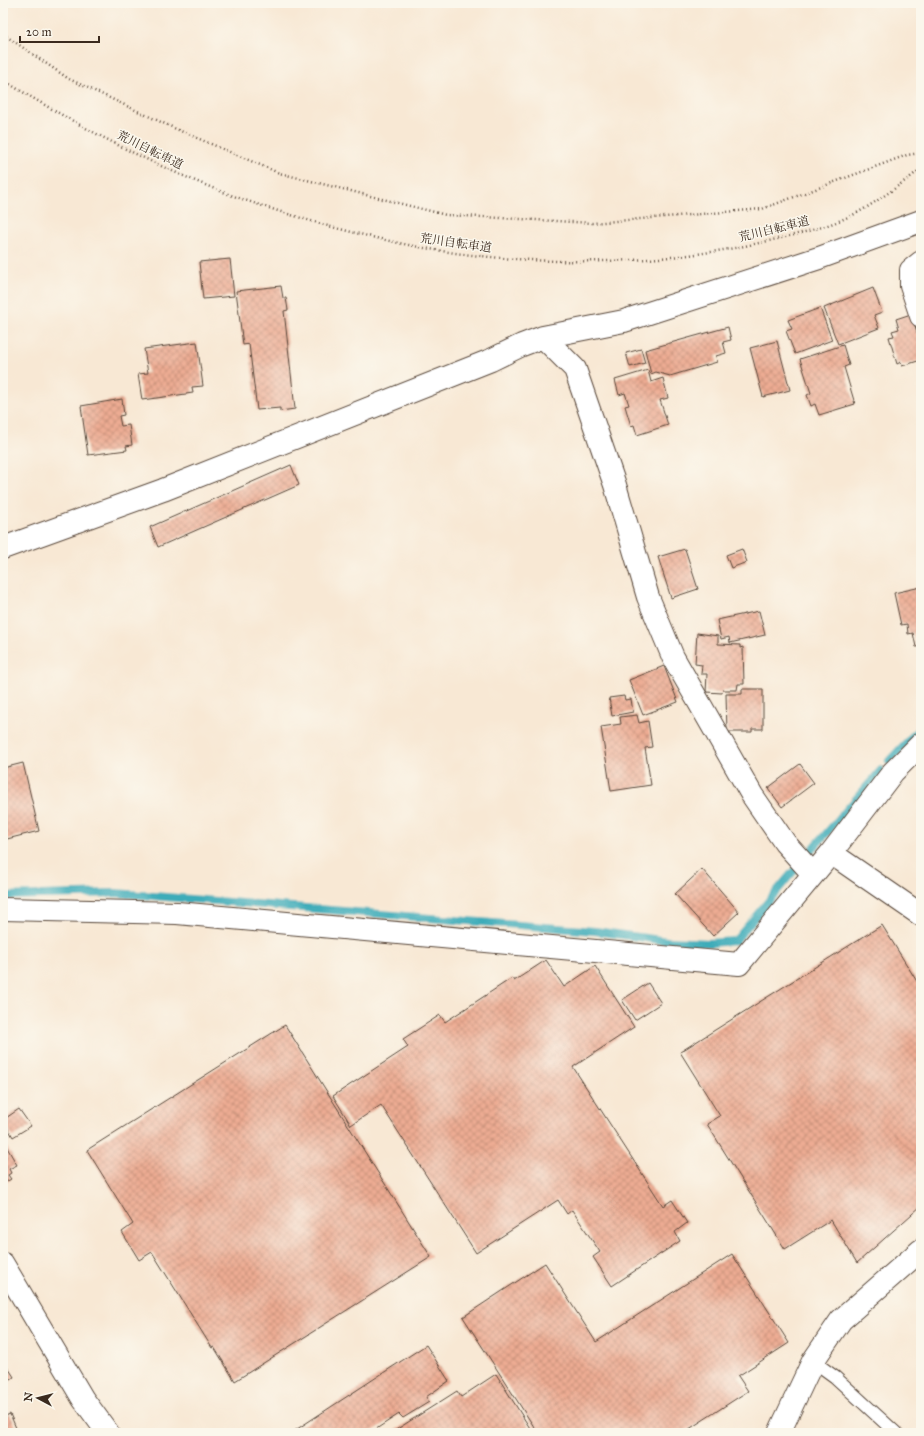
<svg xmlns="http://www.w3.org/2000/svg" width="924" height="1436" viewBox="0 0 924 1436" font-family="'IM FELL Great Primer','Noto Serif JP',serif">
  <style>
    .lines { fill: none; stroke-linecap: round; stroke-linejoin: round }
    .stream { stroke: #3dacb9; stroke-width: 8 }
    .building { fill: url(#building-cross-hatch) }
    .lane-casing { stroke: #574639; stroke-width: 14 }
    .street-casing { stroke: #574639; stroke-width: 24 }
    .secondary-casing { stroke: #574639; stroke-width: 24 }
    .path { stroke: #574639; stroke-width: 2.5; stroke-dasharray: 1 3; stroke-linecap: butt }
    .lane { stroke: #fff; stroke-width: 12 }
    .street { stroke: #fff; stroke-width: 22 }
    .secondary { stroke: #fff; stroke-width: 22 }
    .labels { text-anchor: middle; stroke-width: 3; stroke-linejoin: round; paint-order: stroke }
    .street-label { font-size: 12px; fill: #3b2a1e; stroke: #fbf7ec }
  </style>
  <defs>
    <pattern id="building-cross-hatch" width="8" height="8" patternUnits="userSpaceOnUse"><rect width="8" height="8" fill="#edac93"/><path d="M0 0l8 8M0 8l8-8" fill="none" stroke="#c18c77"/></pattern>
  </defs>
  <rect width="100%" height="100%" fill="#fbf7ec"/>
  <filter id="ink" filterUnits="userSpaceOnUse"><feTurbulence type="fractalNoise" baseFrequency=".025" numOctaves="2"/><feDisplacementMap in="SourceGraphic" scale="8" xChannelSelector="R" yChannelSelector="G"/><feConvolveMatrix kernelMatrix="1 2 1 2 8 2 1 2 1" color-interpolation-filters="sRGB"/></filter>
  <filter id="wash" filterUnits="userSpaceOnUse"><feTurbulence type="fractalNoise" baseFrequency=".012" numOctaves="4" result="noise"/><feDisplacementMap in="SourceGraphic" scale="16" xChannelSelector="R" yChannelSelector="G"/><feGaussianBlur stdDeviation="0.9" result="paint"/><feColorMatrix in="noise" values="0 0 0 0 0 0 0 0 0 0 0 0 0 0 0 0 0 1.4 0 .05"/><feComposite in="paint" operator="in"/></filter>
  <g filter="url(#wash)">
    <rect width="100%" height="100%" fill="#f8e8d4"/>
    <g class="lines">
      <path class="stream" d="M889,761L921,727
        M3,896L115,893L595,931L667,941L709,943L735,941L792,873L881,770"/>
    </g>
    <g id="blocks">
      <path class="building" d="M230,259L234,296L203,299L199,262Z
        M281,286L283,298H286L288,310L284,311L295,409L280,411V408L257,410L249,344L243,345L236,291Z
        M873,288L882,312L874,315L879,328L838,344L824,308Z
        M820,308L832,340L795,354L786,331L792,329L788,320Z
        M911,314L921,344V360L902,366L901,362L897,364L889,337L894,336L892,331L899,329L896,319Z
        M728,327L731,340L723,342L726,353L716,356L717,362L670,376L656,372L651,374L645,350Z
        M777,341L790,390L763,397L750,348Z
        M197,342L203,386L192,387L193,393L142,400L138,374L148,373L144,349Z
        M843,345L849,365L844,367L855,404L819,415L815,404L811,406L807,395L811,393L800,359Z
        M641,349L645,363L630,367L626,353Z
        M648,370L651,382L663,378L668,398L660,400L668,425L637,435L634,425L631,426L625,406L629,405L625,393L619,395L615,380Z
        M122,399L124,415L119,416L121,426L129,425L132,445L126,446L127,450L88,455L81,406Z
        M291,465L299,485L158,547L150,527Z
        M685,549L698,589L671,598L658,557Z
        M742,549L747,562L731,568L726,555Z
        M921,587V646L916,647L913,633L908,634L907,624L901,625L894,593Z
        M759,611L765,635L730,643L729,637L721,639L717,620Z
        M697,633L718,636V644L740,645V648L743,647L744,684H738L737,690H723L722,693L706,692L707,674H701L702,665L695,664Z
        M664,666L678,702L643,715L629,680Z
        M742,689H763V729H752V732H727L726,694H742Z
        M624,696L625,700L631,699L633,712L612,716L609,698Z
        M637,715L639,723L648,721L652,747L645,748L651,785L611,791L601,727L621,724L620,717Z
        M23,763L39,831L3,840V768Z
        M800,764L814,783L782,807L768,788Z
        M702,869L739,912L713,936L675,894Z
        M882,925L921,988V1206L857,1263L831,1220L785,1249L707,1124L720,1116L680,1052Z
        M546,960L564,987L595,966L634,1027L573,1067L663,1206L672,1200L687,1223L675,1232L680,1241L612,1286L593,1257L600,1252L572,1210L567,1214L558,1200L476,1253L381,1105L351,1125L333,1096L408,1047L403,1039L440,1015L445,1022L512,978L514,981Z
        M648,983L661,1003L635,1020L622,1000Z
        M285,1025L431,1257L235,1381L214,1347L212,1348L152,1252L139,1260L122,1232L133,1224L87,1150Z
        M19,1109L31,1126L13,1137L3,1120Z
        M5,1144L17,1165L9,1169L11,1173L8,1175L11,1179L3,1184V1146Z
        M732,1254L789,1343L738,1376L748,1391L683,1433H653L650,1429L644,1433H538L463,1317L545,1263L596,1342Z
        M426,1345L449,1381L426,1397L429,1402L403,1418L399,1414L370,1433H291Z
        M7,1366L14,1377L6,1382L3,1377V1368Z
        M496,1374L533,1433H391L457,1391L461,1397Z
        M10,1414L16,1428L6,1433H3V1417Z"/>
    </g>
  </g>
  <g filter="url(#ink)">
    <use href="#blocks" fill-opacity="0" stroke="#574639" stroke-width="1"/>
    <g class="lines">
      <g class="lane-casing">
        <path id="lane" d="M813,1361L835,1377L896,1433"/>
      </g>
      <g class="street-casing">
        <path id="street" d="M921,262L911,270V286L921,316
          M543,337L575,369L615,485L648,597L673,657L752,795L785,843L813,874
          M3,548L163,490L491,360L522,345L543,337L624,321L819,258L921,221
          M831,853L921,915
          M3,909L177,913L739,964L831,853L893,772L921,744
          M779,1433L813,1361L841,1320L921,1250"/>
      </g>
      <g class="secondary-casing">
        <path id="secondary" d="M3,1264L83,1399L108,1433"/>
      </g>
      <path class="path" d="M3,34L69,79L176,129L279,173L446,215L592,223L762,209L907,155L921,153
        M3,80C65,118 130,154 198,182C240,200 284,213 328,226C378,239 429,251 481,256C566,265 656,263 740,247C773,240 818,231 848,217C865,210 879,199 894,189C903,182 913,176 921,168"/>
      <use href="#lane" class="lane"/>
      <use href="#street" class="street"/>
      <use href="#secondary" class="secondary"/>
    </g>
  </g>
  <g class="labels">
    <g class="street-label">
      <text transform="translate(150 150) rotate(26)" y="4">荒川自転車道</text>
      <text transform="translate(774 229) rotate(-14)" y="4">荒川自転車道</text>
      <text transform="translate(456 243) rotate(8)" y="4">荒川自転車道</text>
    </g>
  </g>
  <rect width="924" height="1436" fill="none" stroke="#fbf7ec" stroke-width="16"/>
  <g transform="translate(38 1398) rotate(277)" stroke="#fbf7ec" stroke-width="3" paint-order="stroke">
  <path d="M0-3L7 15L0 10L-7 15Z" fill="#3b2a1e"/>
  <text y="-6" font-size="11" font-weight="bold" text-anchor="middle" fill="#3b2a1e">N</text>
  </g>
  <path d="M20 36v6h79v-6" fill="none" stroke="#3b2a1e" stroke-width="2"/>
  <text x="26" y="36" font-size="12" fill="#3b2a1e" stroke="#fbf7ec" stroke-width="3" paint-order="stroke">20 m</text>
</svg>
